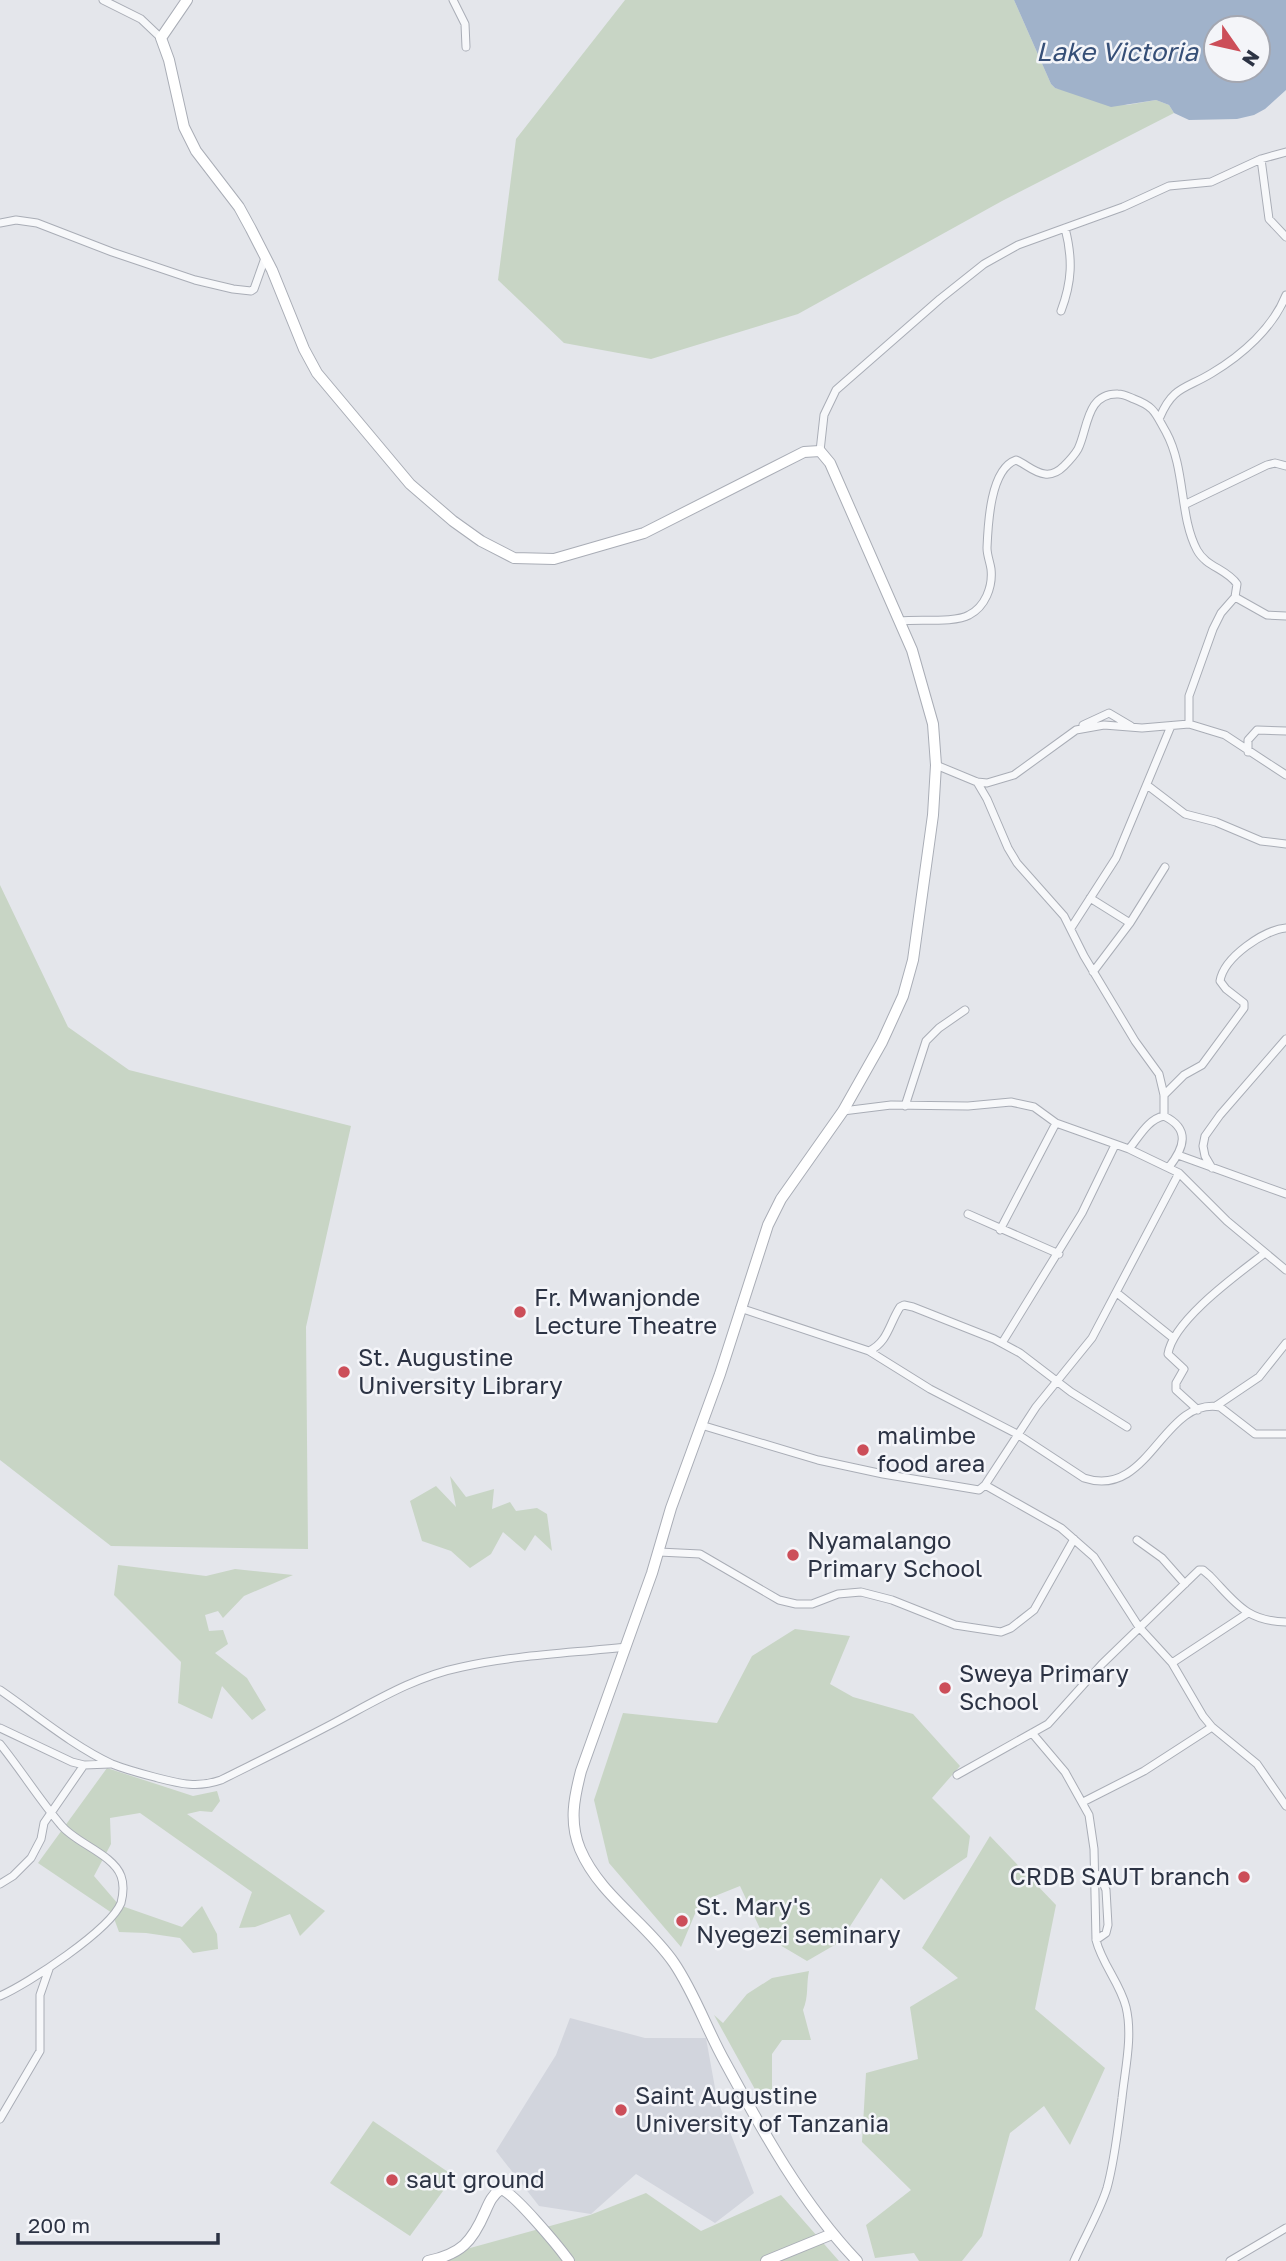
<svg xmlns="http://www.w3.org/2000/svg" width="1286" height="2261" viewBox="0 0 1286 2261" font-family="'Golos Text',sans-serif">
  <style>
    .built { fill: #d2d5dd }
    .green { fill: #c8d5c5 }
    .water { fill: #a0b2ca; fill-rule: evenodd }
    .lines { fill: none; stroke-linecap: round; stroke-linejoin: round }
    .street-casing { stroke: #a9adb6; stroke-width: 9 }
    .secondary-casing { stroke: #a9adb6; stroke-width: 12 }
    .street { stroke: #f7f8fa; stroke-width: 7 }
    .secondary { stroke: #fff; stroke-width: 10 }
    .poi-dot { fill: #cc4e59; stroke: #f4f5f9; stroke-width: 2.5 }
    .labels { text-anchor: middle; stroke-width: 5; stroke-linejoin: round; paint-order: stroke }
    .poi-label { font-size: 24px; fill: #2c3344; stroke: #f4f5f9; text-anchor: start }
    .water-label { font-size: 26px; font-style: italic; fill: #364f77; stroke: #f4f5f9 }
  </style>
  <rect width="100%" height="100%" fill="#e4e6eb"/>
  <path class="built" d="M570,2018L645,2038H706L717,2099L754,2193L715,2223L636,2174L591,2214L539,2206L496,2151L556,2055Z"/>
  <path class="green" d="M625,0H1014L1051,84L1055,88L1127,105L1156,100L1169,105L1174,113L1002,201L798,314L651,359L564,343L498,280L516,139Z
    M0,885L68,1027L129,1070L351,1126L306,1327L308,1549L111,1546L0,1460Z
    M450,1476L466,1497L494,1489L492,1509L510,1502L516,1511L537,1508L547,1514L552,1551L535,1535L525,1551L503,1532L491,1554L470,1568L451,1551L422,1541L410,1501L436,1486L456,1507Z
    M118,1565L206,1576L235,1569L293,1575L244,1596L223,1618L218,1611L205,1615L209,1631L223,1630L228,1644L215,1653L247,1678L266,1710L252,1720L222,1686L212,1719L178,1703L181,1662L114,1595Z
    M795,1629L850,1636L830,1684L853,1697L913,1714L960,1766L932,1798L970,1836L967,1857L904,1900L881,1878L847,1931L845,1939L807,1961L763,1935L740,1886L700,1902L681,1947L609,1863L594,1800L623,1713L717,1723L752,1656Z
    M107,1768L193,1796L217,1791L220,1801L212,1812L200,1811L187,1814L325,1911L300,1936L290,1914L255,1927L239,1928L252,1892L140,1813L110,1818L111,1844L94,1876L119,1905L182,1927L202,1906L217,1934L218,1949L193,1953L180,1938L146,1933L119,1932L112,1913L38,1863Z
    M990,1836L1056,1905L1035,2009L1105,2068L1070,2145L1044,2106L1010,2133L982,2236L962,2261H919L914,2253L875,2258L866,2225L911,2190L862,2142L866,2073L918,2059L910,2007L958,1978L922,1948Z
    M809,1971C806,1985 809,1996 803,2010L811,2040H782L772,2054V2091L757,2093L714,2015L723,2023L747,1994L772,1978Z
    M373,2121L454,2176L410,2236L330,2183Z
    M646,2193L701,2231L781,2195L839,2261H423L590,2215Z"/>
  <path class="water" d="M1014,0H1286V90L1265,109L1254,115L1237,119L1189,120L1174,113L1169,105L1156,100L1111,107L1055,88L1051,84ZM1216,28H1258V70H1216Z"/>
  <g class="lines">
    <g class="street-casing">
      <path id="street" d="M103,0L141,19L161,38
        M453,0L465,24L466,47
        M1261,159L1269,219L1286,237
        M0,223L16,220L37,223L112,252L195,280L233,289L251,291L254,289L265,258
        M1061,311C1072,282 1073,259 1065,228
        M1160,417C1173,386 1186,389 1212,373C1242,355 1273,328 1286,295
        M820,451L824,415L836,390L940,299L984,264L1018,245L1123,207L1169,186L1211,182L1261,159L1286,152
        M1186,504L1267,465L1275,463L1286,466
        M1235,597L1267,615L1286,616
        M900,621C918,619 955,623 969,615C985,607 993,587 991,569C990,562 987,555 987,548C988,525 990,469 1016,460C1026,464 1034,473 1045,474C1053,475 1059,471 1064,466C1069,461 1074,456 1078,449C1088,429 1086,393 1118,394C1124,394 1129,397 1134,399C1155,407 1155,413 1166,432C1186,469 1179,516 1197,550C1206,567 1227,569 1237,584L1235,597L1221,613L1213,629L1193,685L1189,696V724
        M1083,725L1109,713L1131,726
        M1248,752V740L1257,730L1286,731
        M936,765L977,782L987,783L1014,775L1076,730L1104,725L1142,728L1189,724L1225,735L1286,775
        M977,782L987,799L1008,848L1017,863L1064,916L1084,956L1135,1041L1159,1074L1164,1095V1116
        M1147,785L1185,814L1216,822L1261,841L1286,844
        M1090,898L1130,923
        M1071,928L1116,858L1171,726
        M1093,972L1130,923L1165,867
        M1164,1095L1184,1075L1202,1065L1244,1008V1003L1226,989L1220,981C1224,957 1264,930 1286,928
        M905,1106L926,1041L939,1028L965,1010
        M843,1111L891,1105L968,1106L1011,1102L1034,1107L1056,1123L1129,1149L1179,1173L1227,1221L1286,1270
        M1129,1149C1139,1137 1148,1119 1164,1116C1191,1129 1184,1148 1169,1167
        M1178,1155L1286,1194
        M1212,1168L1205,1156L1203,1146L1205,1136L1220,1115L1286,1039
        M968,1214L1059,1254
        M1000,1230L1056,1123
        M1117,1293L1173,1338
        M740,1308L869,1351L930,1389L1017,1434L1084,1478C1150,1500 1162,1397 1220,1407L1255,1434H1286
        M1002,1343L1082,1213L1115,1145
        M869,1351C888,1342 889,1324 900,1307L904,1305L913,1307L994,1339L1020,1353L1071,1392L1127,1427
        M1216,1406L1259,1377L1286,1343
        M1198,1410L1176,1390V1383L1184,1369L1168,1354C1173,1320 1238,1274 1265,1253
        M701,1425L818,1460L883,1474L979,1490L985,1485L1036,1407L1092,1338L1179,1173
        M985,1485L1061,1528L1094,1557L1139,1627L1172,1663L1203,1716L1212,1727L1257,1764L1286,1806
        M1137,1540L1162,1558L1185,1584
        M659,1552L700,1554L779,1600L796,1604H812L838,1594L861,1592L892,1600L955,1625L1001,1632L1011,1628L1034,1610L1074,1539
        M1172,1663L1248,1613
        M0,1690C35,1714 73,1746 112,1764C127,1770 143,1774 158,1778C181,1784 198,1788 221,1780C257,1762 294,1744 330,1725C374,1702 413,1677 462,1667C515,1655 572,1653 626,1647
        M0,1728L72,1762L84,1765L110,1764
        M1032,1733L1065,1772L1089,1815L1094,1849L1096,1940C1102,1964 1120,1983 1126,2007C1133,2036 1125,2069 1122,2098C1118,2128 1115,2159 1107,2188C1100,2211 1084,2238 1074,2261
        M0,1744C21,1770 39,1799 61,1825C75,1843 113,1854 121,1876C124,1884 123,1895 121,1903C110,1930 28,1984 0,1996
        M957,1775L1048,1724L1102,1664L1199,1570H1203L1210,1576C1236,1603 1246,1621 1286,1622
        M1083,1802L1144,1771L1212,1727
        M1093,1871L1101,1878L1106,1890L1108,1925L1106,1933L1096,1940
        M0,1884L13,1876L31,1858L41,1839L44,1823L84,1765
        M0,2119L40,2051V1995L49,1969
        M1230,2261L1286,2228"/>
    </g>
    <g class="secondary-casing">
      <path id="secondary" d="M187,0L161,38L169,60L184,127L196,151L239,207L251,229L272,270L304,349L317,373L410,484L453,521L481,541L514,558L554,559L644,533L804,452L820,451L830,463L912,650L933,724L936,765L933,815L913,960L903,996L882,1042L843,1111L781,1199L768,1225L720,1374L671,1508L652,1573L581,1771C574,1798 569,1822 580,1849C600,1896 646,1922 674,1963C695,1994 707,2030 725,2062C763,2132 802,2203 857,2261
        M428,2261C461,2254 472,2242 485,2212C489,2203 492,2195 501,2189C514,2193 559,2247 569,2261
        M766,2261L832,2234"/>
    </g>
    <use href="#street" class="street"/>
    <use href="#secondary" class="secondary"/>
  </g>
  <g class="poi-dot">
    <circle cx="520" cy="1312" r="7"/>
    <circle cx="344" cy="1372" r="7"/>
    <circle cx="863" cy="1450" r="7"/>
    <circle cx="793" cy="1555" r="7"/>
    <circle cx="945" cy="1688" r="7"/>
    <circle cx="1244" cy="1877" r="7"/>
    <circle cx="682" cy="1921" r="7"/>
    <circle cx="621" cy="2110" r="7"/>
    <circle cx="392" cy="2180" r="7"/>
  </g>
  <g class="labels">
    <g class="poi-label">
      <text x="534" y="1306">Fr. Mwanjonde<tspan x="534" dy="28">Lecture Theatre</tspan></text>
      <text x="358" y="1366">St. Augustine<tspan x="358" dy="28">University Library</tspan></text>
      <text x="877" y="1444">malimbe<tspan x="877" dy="28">food area</tspan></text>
      <text x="807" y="1549">Nyamalango<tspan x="807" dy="28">Primary School</tspan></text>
      <text x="959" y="1682">Sweya Primary<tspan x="959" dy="28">School</tspan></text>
      <text x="1230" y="1885" text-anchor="end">CRDB SAUT branch</text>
      <text x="696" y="1915">St. Mary's<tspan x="696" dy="28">Nyegezi seminary</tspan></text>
      <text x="635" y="2104">Saint Augustine<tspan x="635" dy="28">University of Tanzania</tspan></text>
      <text x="406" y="2188">saut ground</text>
    </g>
    <g class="water-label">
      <text x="1117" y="61">Lake Victoria</text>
    </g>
  </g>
  <g transform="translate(1237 49) rotate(124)"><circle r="33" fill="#f4f5f9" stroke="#a4a7b1" stroke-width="2"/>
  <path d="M0-5L12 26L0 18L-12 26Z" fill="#cc4e59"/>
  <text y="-10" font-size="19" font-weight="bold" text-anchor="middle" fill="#2c3344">N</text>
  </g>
  <path d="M18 2233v10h200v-10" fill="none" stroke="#2c3344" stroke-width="3.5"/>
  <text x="28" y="2233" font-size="21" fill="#2c3344" stroke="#f4f5f9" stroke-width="5" paint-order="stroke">200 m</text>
</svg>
